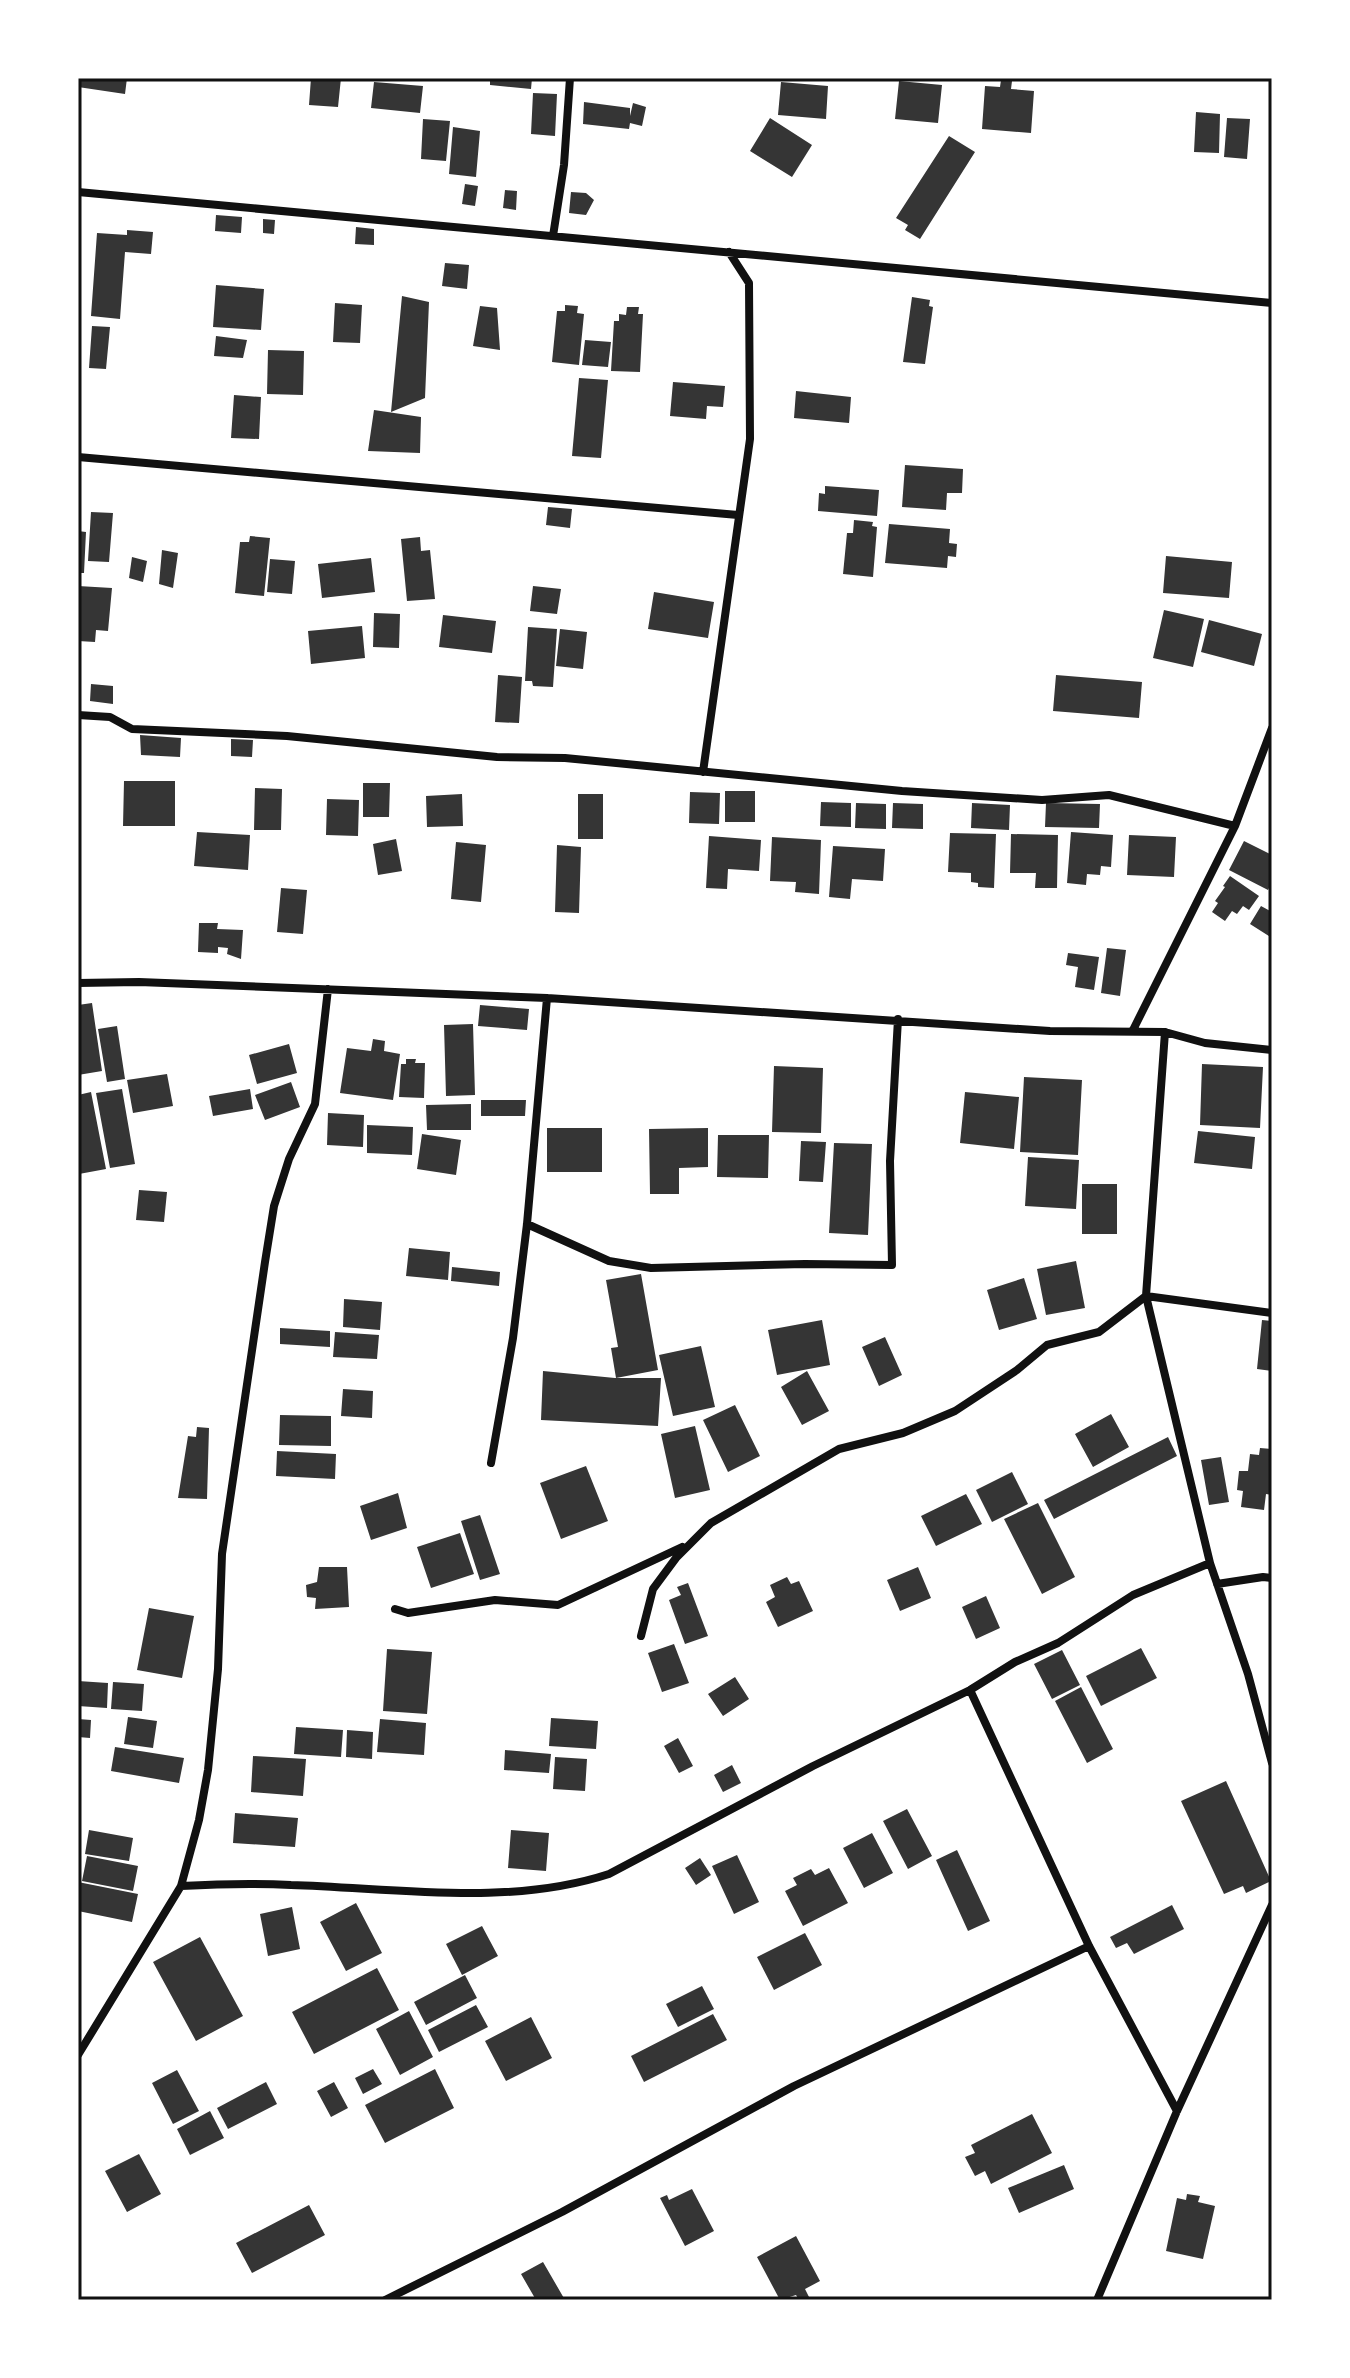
<svg xmlns="http://www.w3.org/2000/svg" width="1350" height="2378" font-family="'Asap Condensed',sans-serif">
  <rect width="100%" height="100%" fill="#fff"/>
  <path fill="#353535" d="M78 78H127L125 94 78 87Z
    M311 78H341L338 107 309 105Z
    M490 78H532L531 89 490 85Z
    M1001 80 1012 81 1011 89 1034 91 1031 133 982 129 985 86 1000 87Z
    M899 81 942 85 938 123 895 119Z
    M374 82 423 86 420 113 371 108Z
    M781 82 828 86 826 119 778 115Z
    M533 93 557 94 555 136 531 134Z
    M584 102 630 108V116L633 103 646 107 642 126 630 123 629 129 583 124Z
    M1196 112 1220 114 1219 153 1194 152Z
    M770 118 812 145 792 177 750 151Z
    M1227 118 1250 119 1247 159 1224 157Z
    M423 119 450 121 446 161 421 159Z
    M453 127 480 131 476 177 449 174Z
    M949 136 975 152 920 239 905 230 908 225 896 218Z
    M465 184 478 186 475 206 462 204Z
    M505 190 517 191 516 210 503 208Z
    M571 192 586 193 594 200 586 215 569 213Z
    M216 215 242 217 241 233 215 231Z
    M263 219 275 220 274 234 263 233Z
    M356 227 374 229V245L355 244Z
    M127 230 153 232 151 254 125 252 120 319 91 316 97 233 127 235Z
    M445 263 469 265 467 289 442 286Z
    M216 285 264 289 261 330 213 327Z
    M402 296 429 302 425 398 391 412Z
    M912 297 930 300 929 306 933 307 925 364 903 362Z
    M335 303 362 305 360 343 333 342Z
    M565 305 578 306 577 313 584 314 579 365 552 362 557 311H565Z
    M480 306 497 308 500 350 473 346Z
    M627 307H639L638 314H643L640 372 611 371 614 321H619V314L626 315Z
    M92 326 110 327 106 369 89 368Z
    M216 336 247 340 243 358 214 356Z
    M585 340 611 342 608 367 582 365Z
    M268 350 304 351 303 395 267 394Z
    M579 378 608 380 601 458 572 456Z
    M673 382 725 386 723 407 707 406 706 419 670 416Z
    M796 391 851 397 849 423 794 418Z
    M234 395 261 397 259 439 231 438Z
    M374 410 421 417 420 453 368 451Z
    M905 465 963 469 962 493H947L946 510 902 507Z
    M825 486 879 490 877 516 818 511 819 493 825 494Z
    M548 507 572 509 570 528 546 525Z
    M91 512 113 513 109 562 88 561Z
    M854 520 873 522 872 526 877 527 873 577 843 574 847 533H853Z
    M889 524 950 529 949 543 957 544 956 557 948 556 947 568 885 563Z
    M78 531 86 532 84 573H78Z
    M250 536 270 538 264 596 235 593 240 542H249Z
    M420 537 421 551 430 550 435 599 407 601 401 539Z
    M162 550 178 553 173 588 159 584Z
    M1166 556 1232 562 1229 598 1163 593Z
    M132 557 147 561 143 582 129 578Z
    M371 558 375 592 322 598 318 564Z
    M270 559 295 561 292 594 267 592Z
    M78 586 112 588 108 631 96 630 95 642 78 641Z
    M533 586 561 589 557 614 530 611Z
    M654 592 714 602 708 638 648 629Z
    M1164 610 1204 619 1193 667 1153 658Z
    M374 613 400 614 399 648 373 647Z
    M443 615 496 621 492 653 439 647Z
    M1209 620 1262 634 1254 666 1201 652Z
    M362 626 365 658 311 664 308 631Z
    M528 627 557 629 553 687 533 686 532 681H525Z
    M560 629 587 632 583 669 556 666Z
    M498 675 522 677 519 723 495 722Z
    M1056 675 1142 682 1139 718 1053 711Z
    M91 684 113 686V704L90 701Z
    M140 735 181 738 180 757 141 755Z
    M231 739 253 740 252 757 231 756Z
    M124 781H175V826H123Z
    M363 783H390L389 817H363Z
    M255 788 282 789 281 830H254Z
    M725 791H755V822H725Z
    M690 792 720 793 719 824 689 823Z
    M462 794 463 826 427 827 426 796Z
    M578 794H603V839H578Z
    M327 799 359 800 358 836 326 835Z
    M821 802 851 803V827L820 826Z
    M856 803 886 804V829L855 828Z
    M893 803 923 804V829L892 828Z
    M972 803 1010 805 1009 830 971 828Z
    M1046 803 1100 804 1099 828 1045 827Z
    M197 832 250 835 248 870 194 866Z
    M1071 832 1113 835 1111 867 1101 866 1100 875 1087 874 1086 885 1067 883Z
    M950 833 996 834 994 888 978 887V883L971 882V873L948 872Z
    M1011 834 1058 835 1057 888H1035L1036 873H1010Z
    M1129 835 1176 837 1174 877 1127 875Z
    M709 836 761 840 759 871 728 869 727 889 706 888Z
    M772 837 821 840 819 894 795 892 796 882 770 881Z
    M396 839 402 871 378 875 373 844Z
    M1244 841 1272 855V882L1268 890 1229 870Z
    M456 842 486 845 481 902 451 899Z
    M557 845 581 847 579 913 555 912Z
    M833 846 885 849 883 881 852 879 850 899 829 897Z
    M1230 876 1259 896 1249 910 1243 906 1237 914 1232 911 1225 921 1212 912 1218 903 1215 901 1225 887 1223 886Z
    M281 888 307 890 303 934 277 932Z
    M1261 906 1272 912V938L1250 924Z
    M199 923H218L217 929 243 930 241 959 227 954 228 948 218 947V953L198 952Z
    M1107 948 1126 950 1120 996 1101 993Z
    M1068 953 1099 957 1094 990 1075 987 1078 967 1066 965Z
    M92 1003 102 1071 78 1075V1005Z
    M480 1005 529 1009 527 1030 478 1026Z
    M473 1024 475 1095 446 1096 444 1025Z
    M117 1026 125 1079 107 1082 98 1029Z
    M373 1039 385 1041 384 1051 400 1054 393 1100 340 1093 347 1048 371 1051Z
    M289 1044 297 1073 257 1084 249 1055Z
    M406 1059H416L415 1063H425L424 1098 399 1097 401 1064H406Z
    M1202 1064 1263 1067 1260 1128 1200 1125Z
    M774 1066 823 1068 821 1133 772 1132Z
    M167 1074 173 1106 133 1113 127 1080Z
    M1024 1077 1082 1080 1078 1155 1020 1152Z
    M291 1082 300 1107 265 1120 255 1095Z
    M122 1089 135 1164 110 1168 96 1093Z
    M250 1089 253 1109 213 1116 209 1096Z
    M91 1092 106 1169 79 1174 78 1095Z
    M965 1092 1019 1097 1014 1149 960 1143Z
    M481 1100H526L525 1116H481Z
    M471 1104V1130H427L426 1105Z
    M328 1113 364 1115 363 1147 327 1145Z
    M367 1125 413 1127 412 1155 367 1153Z
    M547 1128H602V1172H547Z
    M708 1128V1167L679 1168V1194H650L649 1129Z
    M1198 1131 1255 1137 1252 1169 1194 1163Z
    M422 1134 461 1140 456 1175 417 1169Z
    M718 1135H769L768 1178 717 1177Z
    M801 1141 826 1142 823 1182 799 1181Z
    M834 1143 872 1144 868 1235 829 1233Z
    M1028 1157 1079 1160 1076 1209 1025 1206Z
    M1082 1184H1117V1234H1082Z
    M139 1190 167 1192 164 1222 136 1220Z
    M409 1248 450 1252 448 1280 406 1276Z
    M1076 1261 1085 1308 1046 1315 1037 1269Z
    M452 1267 500 1272 499 1286 451 1281Z
    M641 1274 658 1370 616 1378 611 1348 618 1347 606 1280Z
    M1024 1278 1037 1319 999 1330 987 1290Z
    M344 1299 382 1302 380 1330 343 1327Z
    M822 1320 830 1365 777 1375 768 1330Z
    M1262 1320 1272 1321V1371L1257 1369Z
    M280 1328 330 1331V1347L280 1344Z
    M335 1332 379 1335 377 1359 333 1357Z
    M885 1337 902 1375 879 1386 862 1347Z
    M701 1346 715 1407 673 1416 659 1355Z
    M543 1371 615 1378H661L658 1426 541 1420Z
    M807 1371 829 1411 802 1425 781 1387Z
    M343 1389 373 1391 372 1418 341 1416Z
    M735 1405 760 1456 728 1472 703 1420Z
    M1111 1414 1129 1447 1093 1467 1075 1434Z
    M280 1415 331 1416V1446L279 1445Z
    M695 1426 710 1490 675 1498 661 1434Z
    M197 1427 209 1428 207 1499 178 1498 188 1436 196 1437Z
    M1168 1437 1177 1456 1054 1519 1044 1500Z
    M1260 1448 1272 1449V1495L1266 1494 1264 1510 1241 1507 1243 1491 1237 1490 1239 1471H1248L1250 1454 1259 1455Z
    M277 1451 336 1454 335 1479 276 1476Z
    M1221 1457 1229 1502 1209 1505 1201 1460Z
    M586 1466 608 1521 561 1539 540 1483Z
    M1012 1472 1028 1504 992 1522 976 1490Z
    M398 1493 407 1528 371 1540 360 1506Z
    M966 1494 982 1524 936 1546 921 1516Z
    M1038 1503 1075 1577 1042 1594 1004 1519Z
    M480 1515 500 1574 480 1580 461 1521Z
    M460 1533 474 1574 431 1588 417 1547Z
    M319 1567H347L349 1607 315 1609 316 1598 307 1597 306 1585 317 1582Z
    M918 1567 931 1598 900 1611 887 1580Z
    M787 1577 791 1584 799 1581 813 1611 778 1627 766 1602 775 1597 770 1585Z
    M688 1583 708 1636 685 1644 669 1600 681 1595 677 1587Z
    M986 1596 1000 1628 976 1639 962 1607Z
    M149 1608 194 1616 182 1678 137 1670Z
    M674 1644 689 1683 662 1692 648 1653Z
    M1141 1648 1157 1678 1101 1706 1086 1676Z
    M387 1649 432 1652 427 1714 383 1711Z
    M1062 1650 1080 1685 1052 1699 1034 1664Z
    M735 1677 749 1699 723 1716 708 1694Z
    M78 1681 108 1683 107 1708 78 1706Z
    M113 1682 144 1684 142 1711 111 1709Z
    M1081 1687 1113 1749 1087 1763 1055 1701Z
    M128 1717 157 1721 153 1748 124 1744Z
    M551 1718 598 1721 596 1749 549 1746Z
    M78 1719 91 1720 90 1738 78 1737Z
    M380 1719 426 1723 424 1755 377 1752Z
    M296 1727 343 1730 341 1757 294 1754Z
    M347 1730 373 1732 372 1759 346 1757Z
    M678 1738 693 1766 679 1773 664 1746Z
    M115 1747 184 1758 179 1783 111 1771Z
    M505 1750 551 1754 549 1773 504 1770Z
    M253 1756 306 1759 303 1796 251 1792Z
    M555 1757 587 1759 585 1791 553 1789Z
    M732 1765 741 1783 723 1792 714 1775Z
    M1226 1781 1271 1881 1246 1893 1243 1886 1224 1894 1181 1801Z
    M907 1809 932 1856 908 1869 883 1821Z
    M235 1813 298 1818 295 1847 233 1843Z
    M89 1830 133 1838 129 1861 85 1854Z
    M511 1830 549 1833 546 1871 508 1868Z
    M872 1833 893 1873 864 1888 843 1848Z
    M957 1850 990 1921 968 1931 936 1860Z
    M737 1855 759 1902 734 1914 712 1866Z
    M87 1856 138 1866 133 1891 82 1881Z
    M700 1858 711 1875 696 1885 685 1868Z
    M829 1868 848 1903 803 1926 785 1891 797 1885 793 1878 811 1869 815 1875Z
    M78 1882 138 1894 132 1922 78 1911Z
    M356 1903 382 1953 346 1971 320 1922Z
    M1172 1905 1184 1929 1134 1954 1127 1943 1116 1948 1110 1937Z
    M292 1907 300 1949 268 1956 260 1914Z
    M482 1926 498 1956 462 1975 446 1944Z
    M805 1933 822 1965 774 1990 757 1957Z
    M200 1937 243 2016 196 2041 153 1962Z
    M377 1968 399 2010 314 2054 292 2012Z
    M465 1975 477 1998 426 2025 414 2002Z
    M702 1986 714 2009 678 2027 666 2004Z
    M476 2005 488 2027 439 2052 428 2030Z
    M409 2011 433 2057 400 2075 376 2029Z
    M713 2014 727 2040 644 2082 631 2056Z
    M531 2017 552 2058 506 2081 485 2041Z
    M373 2069 382 2084 363 2094 355 2078Z
    M435 2069 454 2108 385 2143 365 2105Z
    M177 2070 199 2111 173 2124 152 2083Z
    M266 2082 277 2104 228 2129 217 2108Z
    M334 2082 348 2108 331 2117 317 2091Z
    M210 2111 224 2138 190 2155 177 2129Z
    M1032 2114 1052 2153 991 2184 985 2171 975 2176 965 2157 975 2153 971 2145Z
    M139 2154 161 2194 127 2212 105 2171Z
    M1064 2165 1074 2189 1019 2213 1008 2188Z
    M692 2189 714 2231 685 2246 660 2198 667 2195 669 2200Z
    M1187 2194 1200 2196 1198 2202 1215 2206 1203 2259 1166 2251 1177 2198 1186 2200Z
    M309 2205 325 2235 252 2273 236 2243Z
    M796 2236 820 2281 805 2289 809 2297 804 2300H799L796 2295 780 2300 757 2257Z
    M543 2262 565 2300H536L521 2274Z"/>
  <g fill="none" stroke-linecap="round" stroke-linejoin="round">
    <path stroke="#111" stroke-width="8" d="M78 192 1272 303
      M553 236 564 165 570 78
      M78 457 738 515
      M78 715 110 717 132 729 287 736 497 757 565 758 902 791 1042 800 1109 795 1235 826
      M703 772 750 439 749 283 729 252
      M78 983 139 982 547 998 1050 1031 1165 1032 1205 1043 1272 1050
      M1133 1030 1235 826 1272 728
      M527 1224 609 1261 651 1268 805 1264 892 1265 890 1161 898 1019
      M491 1463 513 1338 527 1224 547 998
      M1210 1563 1248 1674 1272 1763
      M1217 1584 1263 1577 1272 1578
      M395 1609 408 1613 495 1600 558 1605 682 1547
      M641 1636 653 1589 676 1558 711 1523 839 1449 903 1433 955 1411 1017 1370 1047 1345 1099 1332 1146 1296 1272 1313
      M970 1690 1089 1946 1177 2111
      M181 1886C218 1884 254 1883 291 1885 395 1888 508 1907 609 1874L813 1766 970 1690 1015 1662 1058 1643 1133 1595 1210 1563 1146 1296 1165 1032
      M78 2055 181 1886 199 1820 208 1770 218 1669 222 1554 265 1262 274 1206 289 1159 315 1104 328 989
      M385 2300 562 2212 794 2086 1089 1946
      M1097 2300 1177 2111 1272 1905"/>
  </g>
  <rect width="1350" height="2378" fill="none" stroke="#ffffff" stroke-width="160"/>
  <rect x="80" y="80" width="1190" height="2218" fill="none" stroke="#111" stroke-width="3"/>
</svg>
